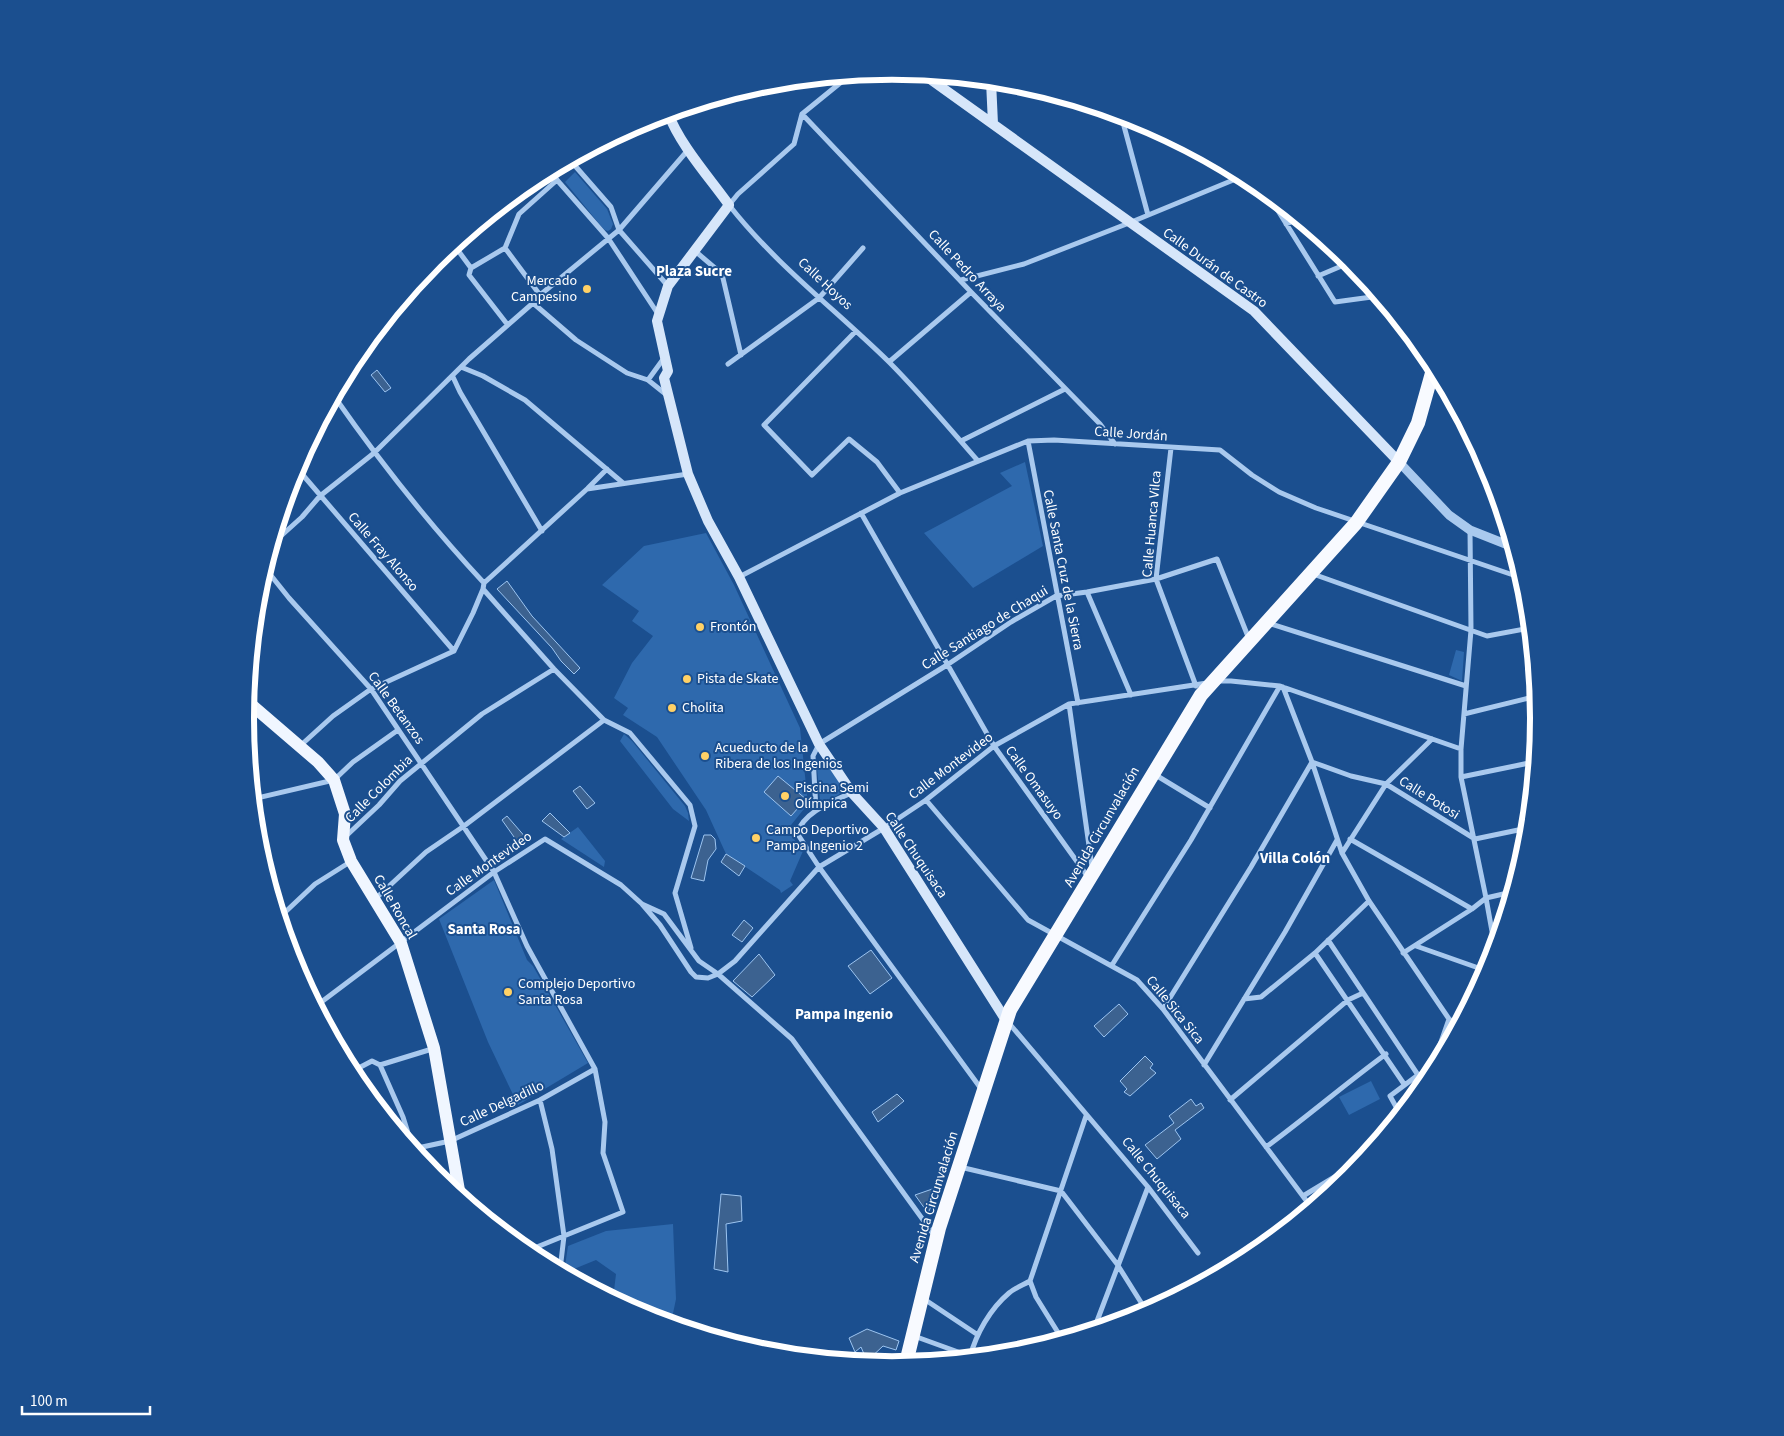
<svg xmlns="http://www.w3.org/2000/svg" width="1784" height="1436" font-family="'Source Sans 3',sans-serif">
  <rect width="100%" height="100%" fill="#1b4f8f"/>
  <path fill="#2e69ad" d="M575 172 607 209 613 224 611 229 608 231 605 230 601 226 565 182Z
    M1025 462 1043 546 973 588 924 533 1012 486 1000 473Z
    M706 533 734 585 800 728 808 804 787 830 803 851 790 881 793 885 781 893 780 890 726 854 706 810 657 737 623 715 628 708 614 698 632 663 653 636 632 621 639 611 602 585 644 546Z
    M1456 650 1464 652 1462 681 1449 675Z
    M624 734 632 741 685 806 688 813 689 821 673 809 620 741Z
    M819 763H825L842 785 843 791 838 795 824 802 820 800 817 768Z
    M578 827 605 861 604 867 561 839Z
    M494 880 527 960 533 966 588 1063 518 1105 488 1042 439 919Z
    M1371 1081 1380 1099 1349 1115 1339 1097Z
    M673 1224 676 1299 671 1323 644 1315 613 1299 616 1274 596 1260 564 1273 568 1246 606 1231Z"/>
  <path fill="#3c6290" stroke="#9cc4f0" d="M377 370 391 388 385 392 371 375Z
    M507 581 532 616 580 668 574 674 561 661 552 648 497 589Z
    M778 776 806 799 791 816 764 792Z
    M580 786 595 803 587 809 573 791Z
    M550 813 570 833 564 837 542 821Z
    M507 816 527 839 519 844 502 820Z
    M704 835H711L715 839 716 849 708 860 704 881 691 878Z
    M726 854 745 866 739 876 721 862Z
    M744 920 753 928 742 942 732 935Z
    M871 950 892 978 870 994 848 966Z
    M759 954 775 975 752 997 733 981Z
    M1119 1004 1128 1014 1104 1037 1094 1026Z
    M1145 1056 1153 1064 1150 1068 1156 1073 1130 1096 1124 1092 1127 1089 1120 1081Z
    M897 1094 904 1101 878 1122 872 1112Z
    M1191 1099 1196 1106 1201 1103 1204 1108 1175 1130 1181 1139 1157 1159 1145 1145 1174 1123 1169 1116Z
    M941 1186 928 1213 915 1195Z
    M721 1194 741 1196 742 1221 726 1224 728 1272 714 1269Z
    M867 1329 899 1341 896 1350 883 1346 867 1361 861 1347 855 1352 849 1338Z"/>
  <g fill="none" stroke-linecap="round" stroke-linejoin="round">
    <path stroke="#a9c9ee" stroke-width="5" d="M850 75 802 114 794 144 738 194 729 205C775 264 836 310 889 362 920 393 949 428 978 461
      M802 114 971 292 1100 424 1115 444
      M1121 115 1148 215
      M570 160 611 207 619 230 668 286
      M551 170 557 180 608 238 658 314
      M1267 193 1335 302 1379 296
      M1286 224 1299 219
      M454 245 471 268 469 275 507 324
      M695 251 722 274 741 355
      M471 268 505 248
      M1318 276 1351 262
      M961 280 1024 264 1129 223 1243 176
      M540 295 505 248 519 214 557 180
      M533 303 576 340 627 373 648 380 668 396
      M856 331 764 425 812 475 849 439 877 462 900 493
      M1419 346 1428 372
      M889 362 971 292
      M728 364 819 298 863 248
      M461 367 483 376 525 400 623 483
      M453 377 460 392 542 531
      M1431 379 1446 389
      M648 380 664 358
      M334 396C380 462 429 524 484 583
      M961 441 1065 389
      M1028 441 1078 703
      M1171 448 1156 579 1196 686
      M296 467 454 651
      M588 488 607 469
      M861 513 994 746 1088 877
      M1470 530 1471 630 1461 749V777L1486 898 1512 892
      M272 544 302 517 320 496 374 453 469 359 533 303 540 295 619 230 688 150
      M265 568 289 598 371 689 494 872 527 946 595 1069 605 1122 603 1153 623 1212 527 1251
      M1313 574 1487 636 1530 628
      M739 577 900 493 1028 441 1054 440 1220 450 1252 475 1279 492 1316 508 1522 578
      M483 589 554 669 604 720 630 733 690 805 695 826 675 893 691 948
      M1087 592 1131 695
      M1268 623 1466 686
      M1218 681H1231L1280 686 1461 749
      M1283 687 1312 762 1342 853 1369 901 1449 1019 1457 1026
      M1069 704 1092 867
      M1464 714 1537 696
      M300 746 333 716 371 689 454 651 473 613 483 589 484 583 587 489 688 474
      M1154 774 1210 808
      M1461 777 1534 762
      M851 793C832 802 805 811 797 833L819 867 982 1090
      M253 799 334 780 353 762 398 730
      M926 800 1028 920 1137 980 1163 1009 1311 1207
      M816 810 813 756 819 744 947 665 1011 622 1056 596 1087 592 1156 579 1217 559 1249 639
      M345 837 379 805 400 781 482 714 554 669
      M1350 839 1472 909
      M1342 853 1386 784 1432 739
      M374 900 426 852 464 826 604 720
      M642 904 660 925 691 972 696 977 708 978 718 974 735 961 819 867 884 828 926 800 994 746 1069 704 1207 683
      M280 917 315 884 350 862
      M1328 940 1418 1075
      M1416 946 1487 971
      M1315 953 1404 1084
      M1403 953 1472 909 1486 898 1495 948
      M1112 965 1191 840 1280 686
      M1244 999 1261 997 1315 953 1369 901
      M316 1006 494 872 545 839 621 885 642 904 664 914 699 961 718 974 792 1039 934 1235
      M1163 1009 1251 867 1312 762 1351 776 1386 784 1475 839 1528 828
      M1008 1022 1148 1187 1198 1253
      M380 1065 403 1117 413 1149 450 1141 540 1100 595 1069
      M1204 1065 1285 932 1337 840
      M351 1072 372 1061 380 1065 432 1049
      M540 1100 552 1149 564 1236 560 1270
      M1230 1100 1348 1000 1363 993
      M1400 1114 1390 1096 1418 1075 1428 1071 1434 1062 1449 1019
      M1266 1147C1307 1117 1345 1084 1386 1054
      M960 1167 1061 1191 1117 1264 1147 1312
      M1303 1196 1361 1161
      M924 1299 978 1335
      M1094 1329 1148 1187
      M914 1336 972 1357
      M1062 1339 1036 1297 1030 1281 1086 1116
      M970 1357C976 1334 990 1309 1009 1293 1015 1288 1023 1285 1030 1281"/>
    <path stroke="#a9c9ee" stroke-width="9" d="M1399 462 1449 515 1470 530 1513 547"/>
    <path stroke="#d6e6fa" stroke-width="10" d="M923 74 1254 311 1399 462
      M991 81 993 124
      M668 113C680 145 709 177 729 205L668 286 657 321 668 371 664 378 688 474 708 521 739 577 819 744 852 793 884 828 1007 1022"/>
    <path stroke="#f0f6ff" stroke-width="12" d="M247 701 318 762 334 780 345 814 343 840 351 861 401 943 434 1048 460 1196"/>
    <path stroke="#f8faff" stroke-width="14" d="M906 1363 939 1228 1010 1010 1201 695 1356 523 1399 462 1418 423 1434 366"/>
  </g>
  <g fill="#ffd166" stroke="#1b4f8f" stroke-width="2">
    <circle cx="587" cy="289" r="5"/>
    <circle cx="700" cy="627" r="5"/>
    <circle cx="687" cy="679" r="5"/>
    <circle cx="672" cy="708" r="5"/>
    <circle cx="705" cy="756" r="5"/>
    <circle cx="785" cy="796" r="5"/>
    <circle cx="756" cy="838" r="5"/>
    <circle cx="508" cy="992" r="5"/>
  </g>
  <g text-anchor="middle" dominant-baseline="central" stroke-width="4" stroke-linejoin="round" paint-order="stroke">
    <g font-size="14" fill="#fff" stroke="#1b4f8f">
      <text transform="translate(1215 268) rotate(36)">Calle Durán de Castro</text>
      <text transform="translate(967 271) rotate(47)">Calle Pedro Arraya</text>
      <text transform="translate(825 284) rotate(43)">Calle Hoyos</text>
      <text transform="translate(1131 434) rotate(4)">Calle Jordán</text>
      <text transform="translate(1152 524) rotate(-85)">Calle Huanca Vilca</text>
      <text transform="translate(383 552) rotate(49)">Calle Fray Alonso</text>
      <text transform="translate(1063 570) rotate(79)">Calle Santa Cruz de la Sierra</text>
      <text transform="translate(985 628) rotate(-32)">Calle Santiago de Chaqui</text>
      <text transform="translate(396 708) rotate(54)">Calle Betanzos</text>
      <text transform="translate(951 766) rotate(-37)">Calle Montevideo</text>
      <text transform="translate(1034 783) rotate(54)">Calle Omasuyo</text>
      <text transform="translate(379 789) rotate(-45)">Calle Colombia</text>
      <text transform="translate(1429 798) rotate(32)">Calle Potosi</text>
      <text transform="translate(1102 827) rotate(-60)">Avenida Circunvalación</text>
      <text transform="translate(916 855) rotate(56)">Calle Chuquisaca</text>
      <text transform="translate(489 864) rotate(-35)">Calle Montevideo</text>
      <text transform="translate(395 907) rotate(60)">Calle Roncal</text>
      <text transform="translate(1175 1010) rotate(51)">Calle Sica Sica</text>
      <text transform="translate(502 1104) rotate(-25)">Calle Delgadillo</text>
      <text transform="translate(1156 1178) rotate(51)">Calle Chuquisaca</text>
      <text transform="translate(934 1197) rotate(-73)">Avenida Circunvalación</text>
    </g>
    <g font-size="14" fill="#fff" stroke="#1b4f8f" text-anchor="start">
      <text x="577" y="281" text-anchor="end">Mercado<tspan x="577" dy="16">Campesino</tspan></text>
      <text x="710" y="627">Frontón</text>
      <text x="697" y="679">Pista de Skate</text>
      <text x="682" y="708">Cholita</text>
      <text x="715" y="748">Acueducto de la<tspan x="715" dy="16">Ribera de los Ingenios</tspan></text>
      <text x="795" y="788">Piscina Semi<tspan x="795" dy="16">Olímpica</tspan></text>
      <text x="766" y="830">Campo Deportivo<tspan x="766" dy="16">Pampa Ingenio 2</tspan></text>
      <text x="518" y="984">Complejo Deportivo<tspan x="518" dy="16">Santa Rosa</tspan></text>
    </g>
    <g font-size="15" font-weight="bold" fill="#fff" stroke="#1b4f8f">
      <text x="694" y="271">Plaza Sucre</text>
      <text x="1295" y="858">Villa Colón</text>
      <text x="484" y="929">Santa Rosa</text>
      <text x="844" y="1014">Pampa Ingenio</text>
    </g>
  </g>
  <path d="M0 0H1784V1436H0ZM254 718a638 638 0 1 1 1276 0a638 638 0 1 1-1276 0Z" fill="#1b4f8f" fill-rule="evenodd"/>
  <path fill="none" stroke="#fff" stroke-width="6" d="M254 718a638 638 0 1 1 1276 0a638 638 0 1 1-1276 0Z"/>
  <path d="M22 1406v8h128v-8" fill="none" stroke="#ffffff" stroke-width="2.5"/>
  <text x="30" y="1406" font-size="15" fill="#ffffff" stroke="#1b4f8f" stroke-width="4" paint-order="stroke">100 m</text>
</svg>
